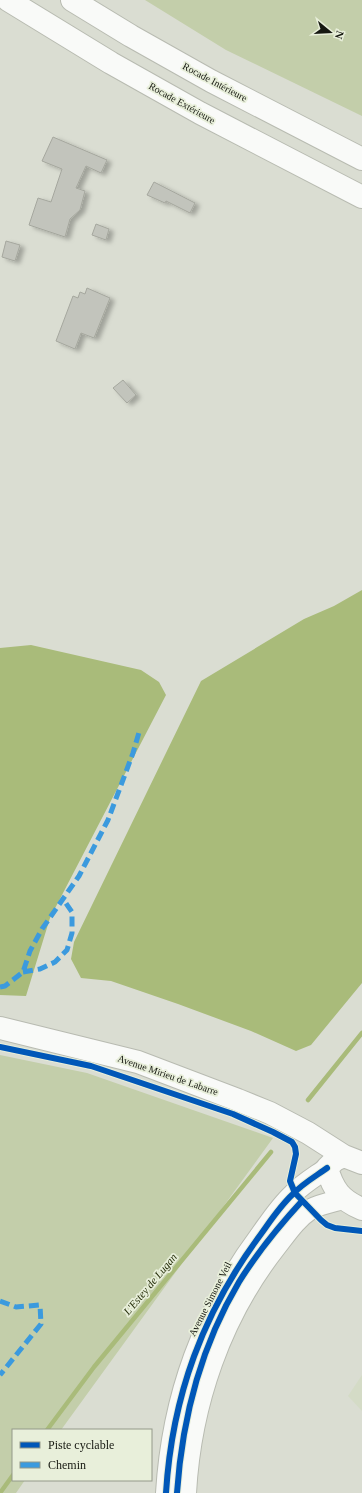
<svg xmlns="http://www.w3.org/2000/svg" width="362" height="1493" font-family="'Times New Roman',serif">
  <defs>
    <filter id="shadow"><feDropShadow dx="4.5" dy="2.5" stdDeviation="2" flood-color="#0004"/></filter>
  </defs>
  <rect width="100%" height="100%" fill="#daddd2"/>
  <path fill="#d4dbc6" d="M362 1375V1411L348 1396Z"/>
  <path fill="#c3ceaa" d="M145 0H362V116L226 50Z
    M0 1055 87 1073 273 1138 61 1430H13V1480H25L16 1493H0Z"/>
  <path fill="#a9bb7a" d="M362 590V983L311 1045 296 1051 251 1031 178 1004 111 981 81 978 71 959 74 942 201 681 304 619 334 606Z
    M31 645 141 670 159 682 166 695 50 918 26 996 0 995V648Z"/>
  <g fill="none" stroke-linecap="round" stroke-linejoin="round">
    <path stroke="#a9bb7a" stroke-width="4.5" d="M308 1100 362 1033
      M47 1430 94 1367 271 1152
      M0 1493 13 1475"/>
  </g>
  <path fill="#c2c4bc" stroke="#a5a79e" filter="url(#shadow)" d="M53 137 107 160 101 173 86 166 76 188 85 191 80 210 70 219 65 237 29 225 38 198 51 202 62 169 42 161Z
    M154 182 195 203 190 213 166 201 165 203 147 195Z
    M96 224 109 229 106 240 92 235Z
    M6 241 20 245 15 261 2 257Z
    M87 288 110 298 94 338 81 333 75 349 56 341 73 296 78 298 80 292 85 294Z
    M123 380 136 395 127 403 113 388Z"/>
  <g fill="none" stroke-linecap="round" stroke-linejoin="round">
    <g stroke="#b8bbb1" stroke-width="22">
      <path id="minor" d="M166 1493C172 1396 203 1312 261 1234 271 1220 280 1206 293 1194 302 1184 316 1176 327 1168
        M186 1493C191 1404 221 1317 276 1247 287 1233 296 1219 311 1209 321 1204 332 1202 343 1199"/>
    </g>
    <g stroke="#b8bbb1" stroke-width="24">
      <path id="major" d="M0 1028 138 1062 238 1100 270 1113 308 1133 344 1156 362 1163
        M344 1156 335 1160 327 1168C333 1190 341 1200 362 1209"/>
    </g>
    <g stroke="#b8bbb1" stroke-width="24">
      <path id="highway" d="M8 0 111 63 200 113 362 197
        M72 0 131 36 211 81 362 159"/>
    </g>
    <use href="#minor" stroke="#f9faf8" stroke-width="20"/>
    <use href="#major" stroke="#f9faf8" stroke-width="22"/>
    <use href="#highway" stroke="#f9faf8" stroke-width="22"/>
    <path stroke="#3b9ade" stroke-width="5" stroke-dasharray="10 5" stroke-linecap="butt" d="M23 972 40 969 55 962 67 950 72 933V912L63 899
      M0 987 5 986 23 972 30 951 42 929 79 876 108 820 133 753 140 729
      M0 1301 16 1307 40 1305 41 1324 0 1375"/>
    <g stroke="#e8efda" stroke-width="8">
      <path id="cycleway" d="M0 1047 91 1066 233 1114 273 1132 292 1142 295 1147 296 1154 290 1181 295 1193 321 1220 327 1225 335 1228 362 1231
        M166 1493C172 1396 203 1312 261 1234 271 1220 280 1206 293 1194 302 1184 316 1176 327 1168
        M177 1493C182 1420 201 1346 239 1282 257 1253 279 1226 302 1201"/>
    </g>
    <use href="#cycleway" stroke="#0057b8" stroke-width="6"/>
  </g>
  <g text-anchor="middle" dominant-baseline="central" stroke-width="3.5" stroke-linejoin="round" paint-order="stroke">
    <g font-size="10" fill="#161811" stroke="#e8efda">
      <text transform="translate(215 82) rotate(28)">Rocade Intérieure</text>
      <text transform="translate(182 103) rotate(29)">Rocade Extérieure</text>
      <text transform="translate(168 1075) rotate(19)">Avenue Mirieu de Labarre</text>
      <text transform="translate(210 1299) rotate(-63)">Avenue Simone Veil</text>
    </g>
    <g font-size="11" font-style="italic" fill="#28310c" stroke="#e8efda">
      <text transform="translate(150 1284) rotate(-50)">L'Estey de Lugan</text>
    </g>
  </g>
  <rect x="12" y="1429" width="140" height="52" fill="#e8efda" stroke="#94998a"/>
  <rect x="20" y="1442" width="20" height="6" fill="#0057b8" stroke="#94998a"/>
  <text x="48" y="1449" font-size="12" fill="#161811">Piste cyclable</text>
  <rect x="20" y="1462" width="20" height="6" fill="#3b9ade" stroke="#94998a"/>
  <text x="48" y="1469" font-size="12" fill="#161811">Chemin</text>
  <g transform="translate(330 32) rotate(108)" stroke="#e8efda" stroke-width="3" paint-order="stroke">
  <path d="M0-3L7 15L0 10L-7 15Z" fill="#161811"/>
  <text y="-6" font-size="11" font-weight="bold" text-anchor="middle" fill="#161811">N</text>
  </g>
</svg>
